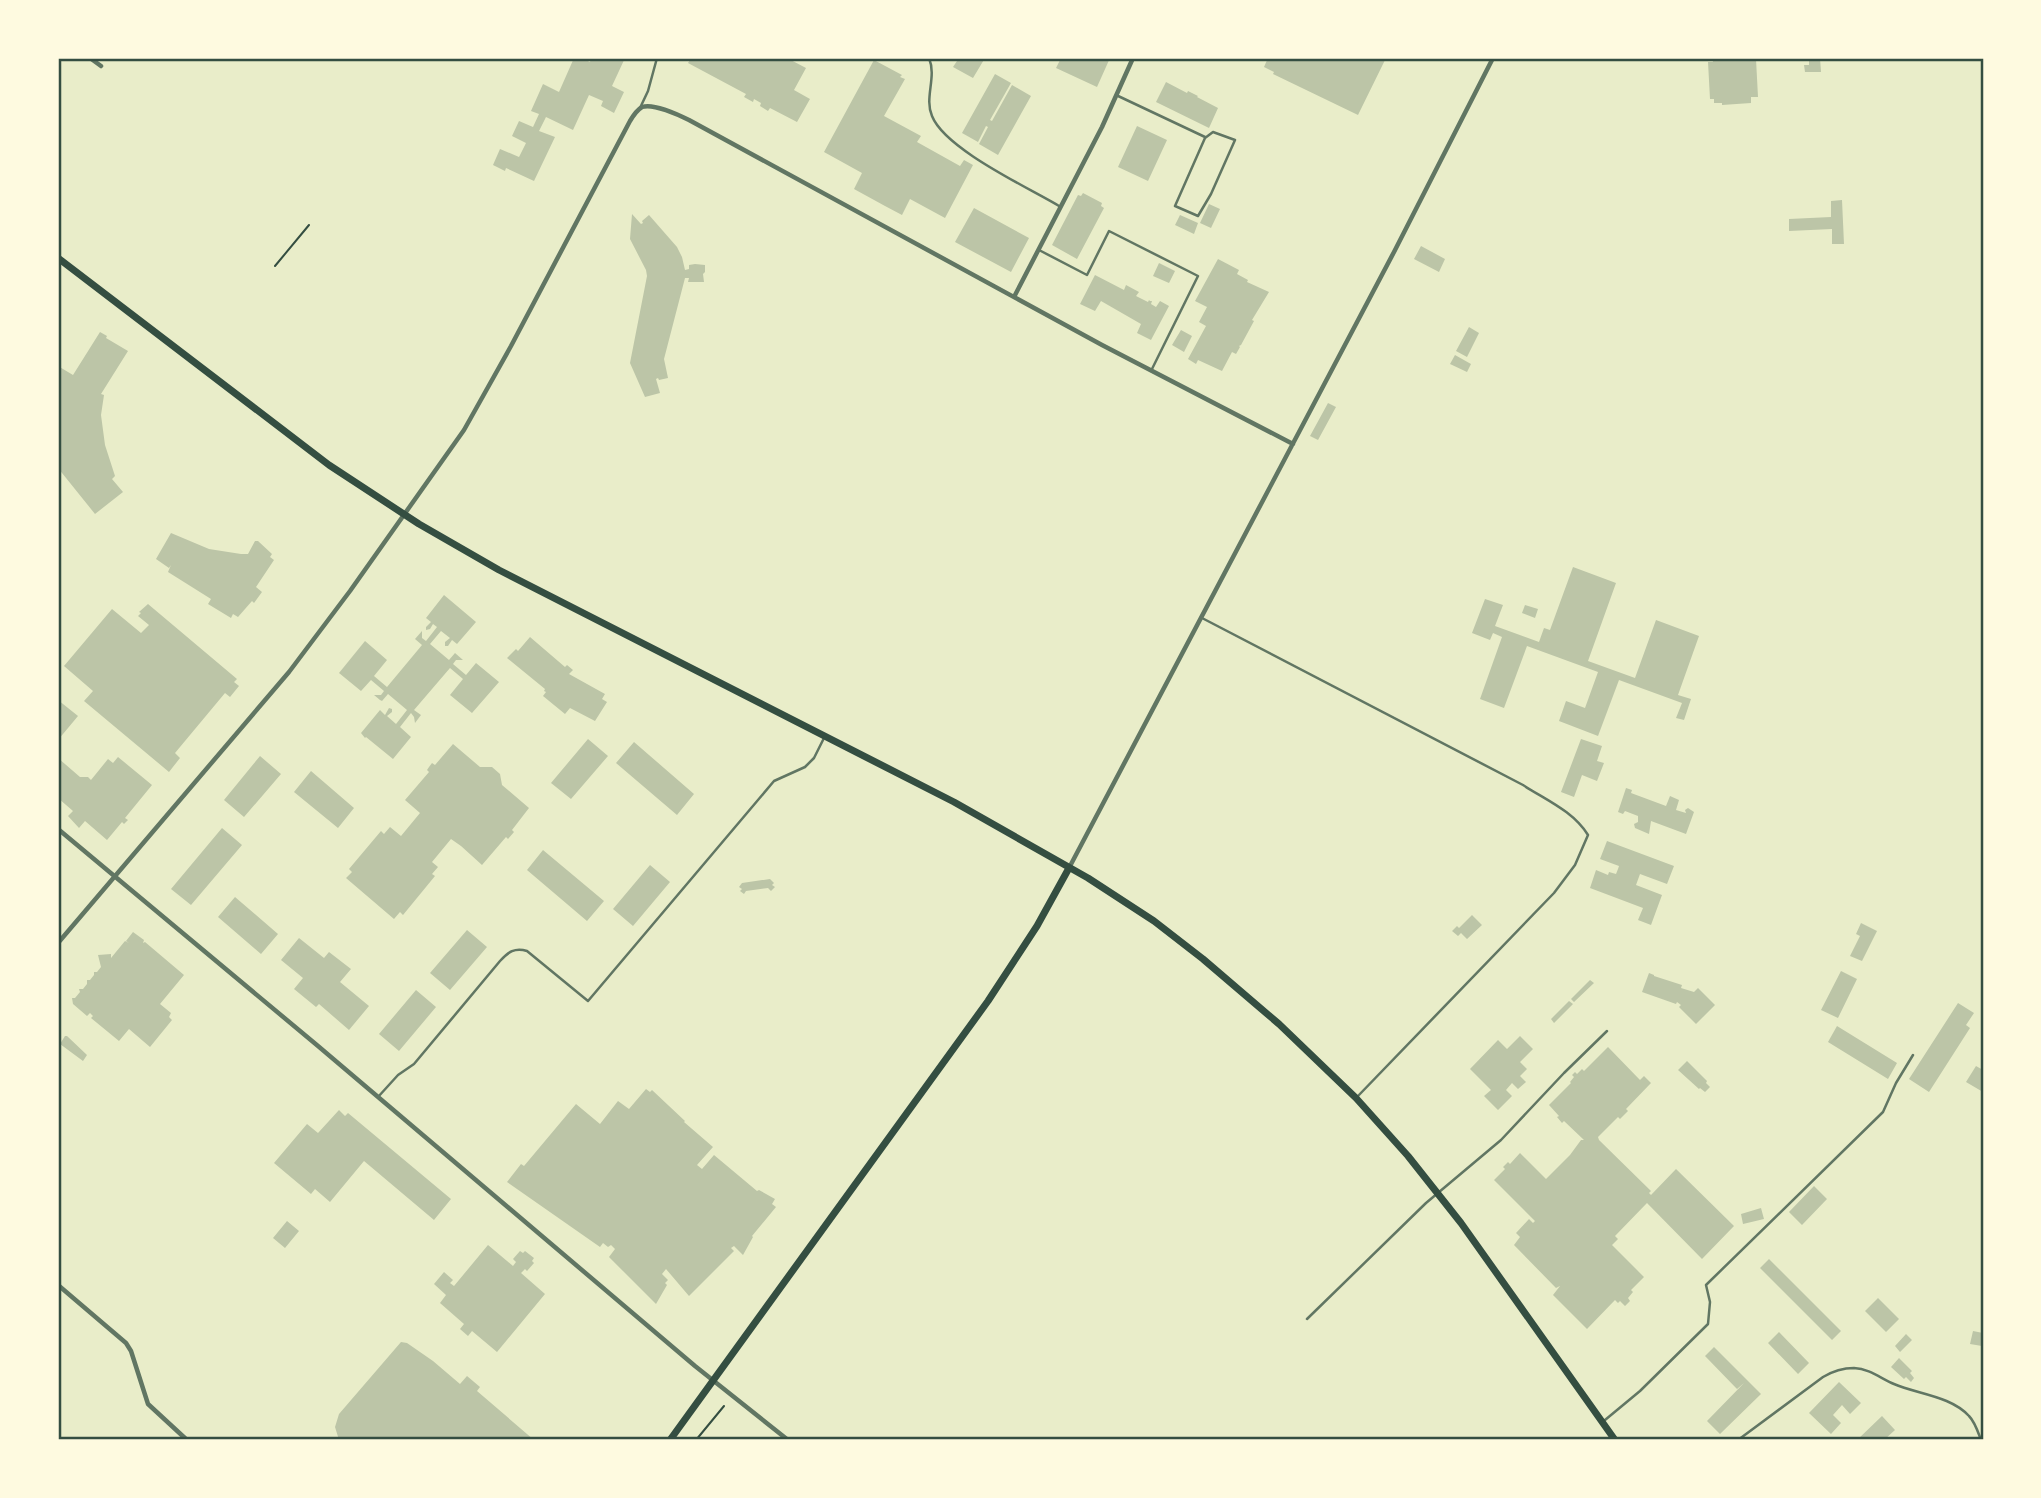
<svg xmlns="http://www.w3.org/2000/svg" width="2041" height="1498" font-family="Rubik,sans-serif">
  <rect width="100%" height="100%" fill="#e9edc9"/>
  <path fill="#bcc5a7" d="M574 58H581L590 62 591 58H625L612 86 624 92 614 113 601 106 603 101 589 95 573 130 546 117 539 131 555 137 534 181 506 168 505 171 493 165 500 149 519 157 526 143 512 136 519 121 533 127 539 114 531 111 543 84 559 92Z
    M691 58H787L806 68 794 90 810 99 797 122 770 108 768 111 760 106 761 103 754 99 753 102 744 97 746 94 688 63Z
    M959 58H985L973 78 953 67Z
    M1061 58H1110L1097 87 1056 68Z
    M1268 58H1386L1358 115 1273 74 1274 72 1264 67Z
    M1712 58 1756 59 1758 97H1751V103L1722 105V103H1714V99H1710L1708 62H1713Z
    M1809 58H1820L1821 72H1805L1804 65H1809Z
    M874 60 902 75 900 77 905 79 884 116 921 136 917 142 960 166 964 160 973 165 945 218 910 199 902 215 885 206 854 189 862 173 824 152Z
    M995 74 1011 83 990 120 992 121 1012 85 1031 96 998 155 979 144 988 127 986 126 978 142 962 133Z
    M1166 82 1187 93 1188 91 1198 96 1197 97 1218 108 1209 128 1156 102Z
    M1137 126 1167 140 1148 181 1118 167Z
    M1083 193 1102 203 1101 206 1104 208 1077 259 1052 245 1078 195 1081 196Z
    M1842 200 1844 244H1832V229L1789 231V219L1831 217V201Z
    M1209 204 1220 209 1211 228 1200 223Z
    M974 208 1029 238 1011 272 955 242Z
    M632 214 641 224 643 223 642 221 649 215 677 247 682 257 685 270 689 269V265L695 264 705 265V272L703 274 704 282H688L689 278H685L664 359 668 378 659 380 658 378 656 379 660 393 645 397 630 363 647 276 646 270 630 239Z
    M1180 215 1198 223 1194 234 1175 225Z
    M1421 246 1445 259 1439 272 1414 259Z
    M1218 259 1239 270 1237 274 1248 280 1247 282 1269 292 1252 320 1254 321 1241 345 1239 346 1240 347 1236 354 1232 352 1222 371 1198 360 1196 364 1188 359 1206 326 1199 322 1207 307 1195 301Z
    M1159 263 1175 271 1169 283 1153 276Z
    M1095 275 1124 290 1126 285 1139 292 1136 296 1148 302 1149 300 1150 301H1152L1151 304 1156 307 1160 301 1169 306 1151 340 1137 333 1141 324 1101 301 1095 311 1080 304Z
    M1469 327 1479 333 1467 357 1456 351Z
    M1181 330 1192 336 1184 352 1172 345Z
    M100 332 107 336 106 338 128 351 101 394 104 395 101 415 105 445 115 476 112 479 123 492 95 514 58 468V366L73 375Z
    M1455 355 1471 364 1467 372 1450 364Z
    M1328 403 1336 407 1318 440 1310 436Z
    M171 533 209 549 241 554H248L255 541H258L272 554 270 557 274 560 256 587 262 592 254 603 252 601 238 617 233 614 231 618 208 604 211 599 168 572 171 565 169 568 156 559Z
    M1573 567 1616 583 1588 661 1635 678 1656 620 1699 636 1678 695 1691 699 1684 720 1676 718 1682 703 1619 680 1598 736 1559 721 1566 701 1585 708 1598 672 1527 646 1504 708 1480 699 1502 637 1493 633 1490 640 1472 633 1485 599 1503 605 1495 626 1539 642 1544 628 1550 630Z
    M444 595 476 622 457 644 452 640 448 646H445V642L450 638 441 631 430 644 449 660 455 653 463 660H456L453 664 466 675 476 663 499 682 472 713 450 695 463 679 450 668 414 710 421 715 415 723 414 717 411 713 400 727 411 737 393 759 366 737 365 738 361 733 380 710 385 715 389 708 392 709V712L387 716 396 724 407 710 388 694 382 701 380 700 374 695H381L384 691 371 680 361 691 339 673 365 641 387 660 374 676 387 687 422 645 415 639 422 631V638L426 641 437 627 433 624 430 629 426 630V627L431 622 426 618Z
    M148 604 237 679 234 682 239 686 230 697 225 693 175 753 180 758 169 772 84 701 93 691 64 666 112 609 141 633 149 625 138 616 141 613 139 612Z
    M1525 605 1538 609 1535 618 1522 613Z
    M530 637 565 667 567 665 573 670 569 674 605 694 602 699 607 702 595 721 570 708 565 714 543 696 546 692 544 691 545 689 507 658 516 649 518 651Z
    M58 700 78 716 58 740Z
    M588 739 608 756 571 799 551 783Z
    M1581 739 1602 746 1597 761 1604 763 1597 781 1582 775 1574 797 1561 792Z
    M634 742 694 794 677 815 616 763Z
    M453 744 480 767H492L500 774 502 785 529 808 512 830 514 832 508 839 506 837 482 865 461 846 451 839 432 862 438 867 432 874 435 876 403 915 400 912 394 919 346 878 352 872 349 869 381 831 384 834 390 827 401 836 420 813 405 800 429 772 427 770 429 767 432 763 435 765Z
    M260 756 281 774 244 817 224 800Z
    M118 757 152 785 125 818 128 820 124 824 122 822 107 840 85 821 79 828 68 816 73 811 58 798V758L80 777H88L91 780 108 759 113 763Z
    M311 771 354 808 338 828 294 792Z
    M1626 788 1632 790 1631 793 1666 806 1670 796 1679 800 1676 810 1686 813 1685 810 1688 808 1694 812 1686 834 1651 821 1649 834 1635 828 1634 824 1638 822V816L1625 811 1623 814 1618 812Z
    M222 828 242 845 191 905 171 889Z
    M1607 841 1674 866 1667 884 1640 874 1636 885 1662 895 1651 925 1638 920 1643 908 1590 888 1596 870 1608 875 1609 872 1616 874 1618 869 1619 866 1600 859Z
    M543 850 604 901 587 921 527 870Z
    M650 865 670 882 633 926 613 909Z
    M770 879 774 883 772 885 775 887 771 891 768 888 746 891 744 894 740 891 742 889 739 887 742 883Z
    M235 897 278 934 261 954 218 917Z
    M1472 915 1482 925 1467 939 1461 933 1458 936 1452 931 1457 926 1459 928Z
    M1861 923 1877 931 1862 961 1850 956 1860 936 1856 934Z
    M467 930 487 947 450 990 430 973Z
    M133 932 144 940 143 943 145 942 184 975 160 1004 171 1013 169 1017 172 1020 150 1047 129 1029 119 1041 91 1018 93 1016 90 1013 87 1016 73 1004 72 998H75L80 992 79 989H83L87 984V980H90L94 975V972H97L101 967 98 955 111 954V958L125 941 129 943 126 941Z
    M299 938 324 958 329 952 351 969 340 982 369 1006 349 1030 319 1004 316 1007 294 989 303 978 281 960Z
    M1841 971 1857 979 1838 1018 1821 1010Z
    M1649 973 1654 975V976L1682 985 1681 988 1694 992 1698 988 1715 1005 1696 1024 1679 1007 1681 1005 1677 1002 1676 1004 1642 992Z
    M1590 980 1594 983 1574 1002 1571 999Z
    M416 990 436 1007 399 1051 379 1034Z
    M1569 1001 1573 1004 1554 1023 1551 1019Z
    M1958 1003 1974 1013 1966 1025 1970 1028 1929 1092 1909 1079Z
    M1837 1026 1897 1063 1888 1079 1828 1042Z
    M65 1036H67L87 1055 83 1061 60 1044Z
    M1520 1036 1533 1049 1520 1062 1527 1069 1520 1076 1526 1082 1518 1089 1512 1083 1506 1090 1512 1096 1498 1110 1484 1096 1491 1090 1470 1069 1498 1040 1507 1049Z
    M1608 1047 1640 1080 1644 1076 1651 1083 1626 1109 1628 1111 1620 1119 1618 1117 1598 1137 1599 1140 1651 1191 1649 1193 1651 1195 1676 1169 1734 1226 1702 1259 1647 1203 1615 1236 1618 1239 1612 1245 1644 1277 1631 1290 1633 1292 1628 1298 1630 1301 1625 1306 1620 1301 1618 1303 1615 1300 1587 1329 1553 1295 1560 1286 1556 1288 1514 1245 1520 1237 1516 1233 1529 1219 1533 1223 1535 1221 1494 1180 1505 1169 1503 1167 1508 1162 1510 1164 1520 1153 1546 1179 1570 1155 1581 1140H1584L1564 1121 1562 1123 1557 1117 1559 1116 1549 1105 1571 1083 1570 1082 1574 1077 1572 1075 1575 1072 1577 1074 1582 1069 1584 1071Z
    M1687 1061 1707 1081 1706 1083 1710 1087 1705 1092 1700 1088 1699 1089 1678 1070Z
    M1976 1066 1983 1070V1092L1966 1082Z
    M646 1089 650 1092 652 1090 685 1121 684 1122 713 1147 697 1165 702 1169 714 1155 757 1191 759 1190 775 1199 772 1204 776 1207 752 1236 753 1237 743 1255 734 1246 731 1248 734 1251 689 1296 666 1269 662 1274 668 1280 665 1283 667 1285 656 1304 609 1257 615 1249 611 1245 608 1247 603 1243 600 1247 507 1182 521 1164 524 1166 576 1104 600 1124 618 1101 629 1109Z
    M339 1110 345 1116 348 1113 451 1199 434 1220 364 1161 330 1202 315 1189 311 1194 274 1163 307 1124 318 1133Z
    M1814 1186 1827 1199 1802 1225 1789 1212Z
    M1761 1208 1764 1219 1743 1224 1741 1214Z
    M287 1221 299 1231 285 1248 273 1238Z
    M488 1245 513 1266 516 1262 513 1259 520 1251 523 1253 525 1251 534 1258 532 1261 534 1263 527 1271 525 1269 521 1273 545 1294 497 1352 472 1331 468 1336 460 1329 464 1324 440 1303 446 1295 434 1284 444 1272 453 1280 450 1283 454 1286Z
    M1769 1259 1841 1331 1832 1340 1760 1268Z
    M1878 1298 1899 1319 1886 1332 1865 1311Z
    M1973 1331 1983 1333 1982 1346 1970 1344Z
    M1779 1332 1809 1363 1798 1374 1768 1343Z
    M1906 1334 1912 1340 1900 1352 1895 1346Z
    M401 1342 407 1343 433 1361 460 1384 467 1376 480 1387 477 1391 534 1440H339L335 1427 339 1414Z
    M1714 1347 1761 1394 1720 1434 1707 1421 1744 1383 1737 1389 1705 1356Z
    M1899 1358 1912 1371 1910 1373 1914 1378 1911 1382 1906 1377 1904 1379 1891 1367Z
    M1839 1382 1861 1403 1850 1414 1842 1405 1833 1415 1841 1423 1831 1434 1809 1413Z
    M1882 1416 1895 1430 1884 1440H1857Z"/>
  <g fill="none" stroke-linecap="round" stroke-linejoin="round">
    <path stroke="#344e41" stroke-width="2" d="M275 266 309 225
      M696 1440 724 1406"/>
    <path stroke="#617663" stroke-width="2.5" d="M929 58C937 77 924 98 932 116 945 149 1027 187 1059 206
      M1116 95 1205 137
      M640 108 648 91 657 58
      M1213 132 1235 140 1211 194 1198 216 1175 206 1205 138Z
      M1039 250 1087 275 1109 231 1198 276 1151 371
      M1202 618 1523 785C1546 800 1573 811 1588 835L1575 865 1554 893 1358 1096
      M378 1097 398 1075 414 1064 500 961C508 952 515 947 527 951L588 1001 774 781 805 767 814 758 824 738
      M1307 1319 1426 1203 1501 1140 1564 1073 1607 1031
      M1605 1420 1640 1391 1708 1324 1710 1302 1706 1285 1883 1112 1896 1083 1913 1055
      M1738 1440 1823 1377C1833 1371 1843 1368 1854 1368 1870 1369 1880 1378 1894 1384 1917 1394 1951 1396 1969 1416 1975 1422 1978 1432 1981 1440"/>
    <path stroke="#617663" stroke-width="4.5" d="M90 58 101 66
      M1014 297 1102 127 1133 58
      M58 829 318 1046 695 1366 788 1440
      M1069 868 1394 252 1493 58
      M58 943 289 672 350 591 464 430 511 346 630 121C633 116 637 110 642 107 653 103 679 115 689 120L1102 345 1293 444
      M58 1285 126 1343 131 1351 148 1404 187 1440"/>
    <path stroke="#344e41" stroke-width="7" d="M58 258 329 465 419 524 499 570 954 802 1088 878 1154 921 1203 959 1279 1024 1356 1098 1408 1156 1461 1223 1615 1440
      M670 1440 988 1001 1037 926 1069 868"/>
  </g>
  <rect width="2041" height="1498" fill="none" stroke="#fefae0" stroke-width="119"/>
  <rect x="60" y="60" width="1922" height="1378" fill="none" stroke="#344e41" stroke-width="2.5"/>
</svg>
